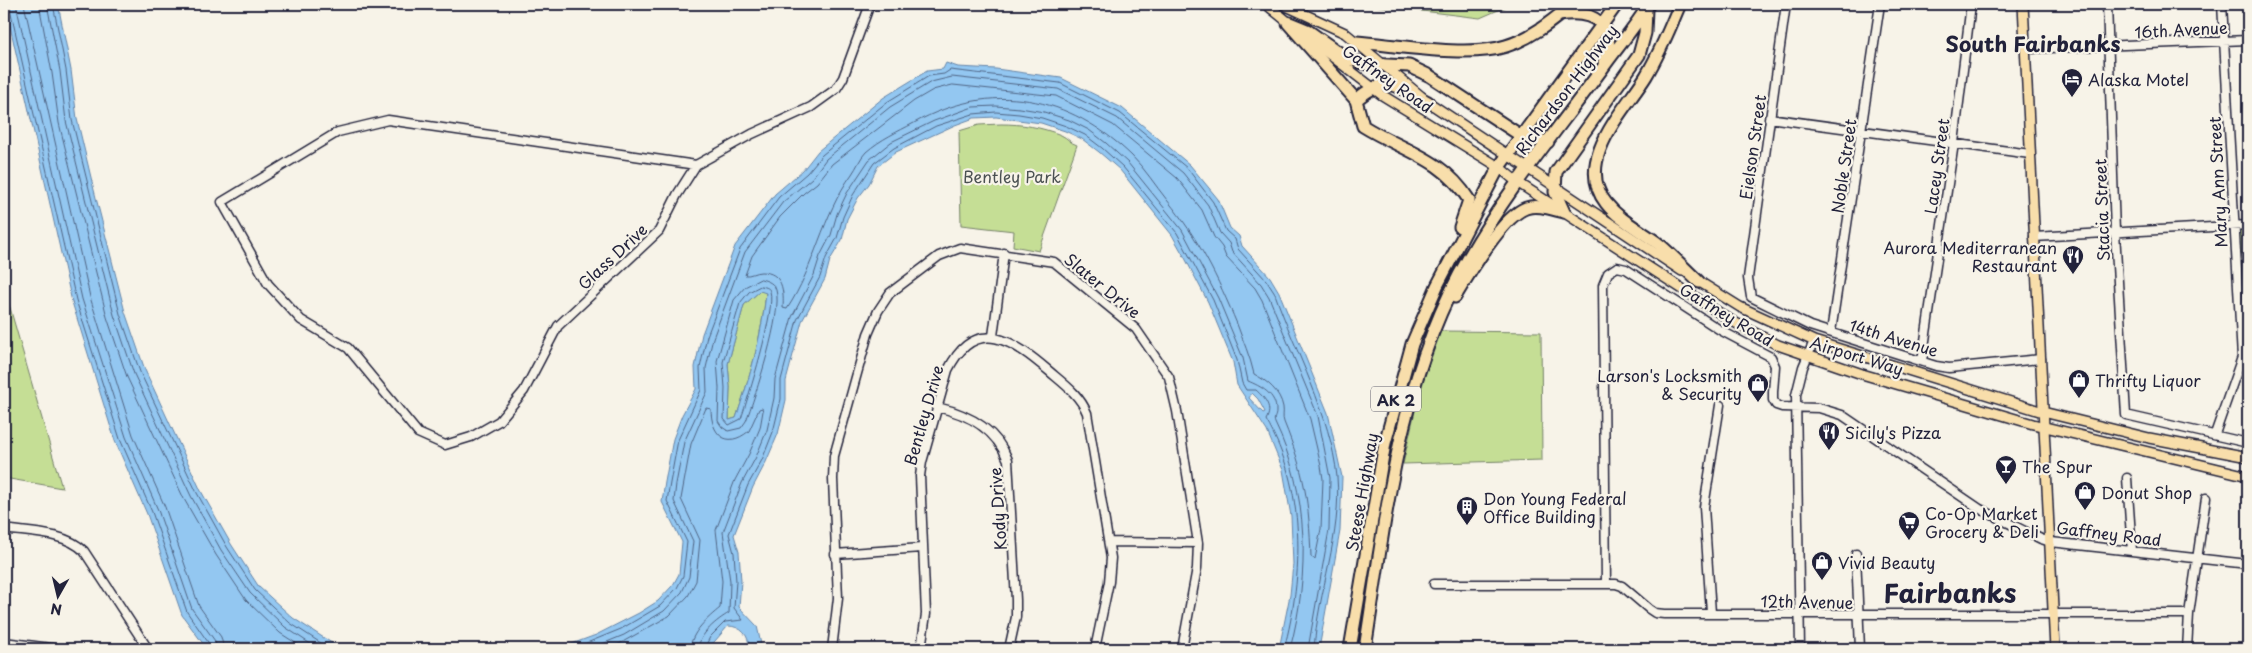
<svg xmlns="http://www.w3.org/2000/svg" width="2252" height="653" font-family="'Playpen Sans',sans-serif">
  <rect width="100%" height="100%" fill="#f7f3e8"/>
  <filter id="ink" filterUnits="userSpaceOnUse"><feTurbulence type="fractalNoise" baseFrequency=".02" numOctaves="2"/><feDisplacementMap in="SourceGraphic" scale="10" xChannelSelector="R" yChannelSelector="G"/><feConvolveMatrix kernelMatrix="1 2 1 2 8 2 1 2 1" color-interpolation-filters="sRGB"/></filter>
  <g filter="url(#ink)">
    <path fill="#c5de95" stroke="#748068" d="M1364 4H1512L1480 18Z
      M1001 124C1022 124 1041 127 1061 135 1068 138 1070 143 1077 145L1039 251 1013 246 1014 231 961 225 959 131 979 125Z
      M2248 225V340L2242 358 2233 226Z
      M4 287 62 488 4 478Z
      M760 291 766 292C762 335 750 377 736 418L729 420 730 387 728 364 744 305Z
      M1441 331 1541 332 1542 460 1403 464 1420 389Z"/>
    <path fill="#93c7f1" stroke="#6685a8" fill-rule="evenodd" d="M5 4H58L71 70 77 119 94 190 125 312 145 370 201 491 231 544 259 587 293 618 341 649H207L182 615 147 514 115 441 72 302Z
      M946 63 958 67 996 69 1061 78 1122 108 1190 165 1218 199 1230 228 1239 236 1242 246 1270 277 1279 292 1328 413 1342 477 1340 531 1319 649H1279L1290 595 1293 564 1291 516 1283 470 1267 431 1237 385 1233 362 1208 302 1185 258 1172 235 1120 170 1099 152 1082 139 1065 131 1041 123 996 117 974 118 955 125 896 152 878 166 869 184 858 198 847 219 842 240 830 260 825 279 802 321 786 381V400L778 434 766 462 753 487 734 535 739 552 741 581 739 607 757 626 762 649H749C750 636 741 626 728 626L708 649H558L596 635 639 613 658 601 673 585 679 574 682 542 662 502 665 482 673 439 682 415 696 389 695 367 702 334 735 246 775 194 803 170 818 151 883 98 904 85 927 71 943 69ZM760 291 766 293C762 335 750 377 736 418L729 420 730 387 728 364 744 305ZM1252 393 1258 399 1265 412 1263 413 1249 398Z"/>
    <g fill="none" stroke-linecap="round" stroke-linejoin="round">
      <path stroke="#4f6484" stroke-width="1" d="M9 4 76 300 120 439 152 512 187 612 210 645 211 649
        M16 4 82 299 126 437 158 510 192 609 215 641 217 649
        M24 4 90 297 133 435 165 507 199 606 221 637 224 649
        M39 4 52 73 59 123 107 317 127 377 184 499 216 555 246 600 280 633 305 649
        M47 4 60 71 66 121 114 315 134 374 191 496 221 550 250 593 285 627 318 649
        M53 4 66 70 72 120 120 314 140 372 197 493 227 547 255 590 290 623 330 649
        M953 85 1056 96 1113 125 1177 178 1202 210 1214 237 1222 247 1226 257 1255 288 1262 300 1310 419 1321 466 1323 479 1321 529 1315 559 1311 557C1309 502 1305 474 1284 422 1282 417 1284 413 1283 407 1280 391 1267 381 1254 374 1250 356 1243 341 1237 324 1218 278 1199 239 1167 200 1155 185 1145 169 1132 156 1069 95 992 80 914 123 897 132 881 139 866 152 860 158 857 167 852 174 822 215 815 267 787 309L783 308C784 291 783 272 761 272 755 272 750 276 745 275L752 256 780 217 804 193 817 183 832 164 914 101 933 90Z
        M761 279C768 281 774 283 776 290 783 312 755 397 746 421L741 428 728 431 722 427 718 421 719 388 717 361 734 300 745 287Z
        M761 286C764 287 769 287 770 291 776 310 748 398 741 419L729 425 724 419 725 388 723 362 740 303 749 292Z
        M572 649 621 629 660 606 677 588 683 576 687 542 667 501 670 483 678 440 701 390 700 368 707 336 740 249 779 197 807 173 822 155 887 102 929 76 944 74 950 70 1060 83 1120 113 1187 168 1213 202 1226 231 1235 239 1238 249 1266 280 1275 294C1295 352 1331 415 1337 477 1342 535 1318 591 1314 649
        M590 649 624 635 664 611 682 592 689 577 693 541 674 501 676 484 684 442 707 392 706 368 713 338 745 252 783 202 812 178 826 159 890 107 931 82 952 77 1058 89 1117 118 1183 173 1208 205 1220 233 1229 243 1232 252 1261 284 1269 297 1318 416 1330 478 1329 530 1308 649
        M610 649 669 616 688 596 696 581 700 540 681 499 691 444 706 408 711 409C711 434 726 450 749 431L759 409 762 408 763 411 760 428 749 454 735 480 716 530 722 581 720 608C708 618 691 632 690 649
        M698 649C699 634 717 620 729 613L730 581 723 532 742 483 756 457 767 430 774 398 775 379 792 317 814 275 820 256 831 235 837 214 847 193 869 160 891 142 934 121 973 107 996 106 1020 108 1044 112 1069 120 1089 130 1106 143 1128 163 1182 230 1218 298 1243 358 1248 381C1260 386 1277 394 1276 412 1276 417 1273 418 1275 423 1309 493 1310 574 1290 649
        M704 649 710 637 725 622 743 620 734 608 736 581 734 553 729 534 748 485 762 460 773 432 781 399V380L797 320 820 277 826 258 837 238 843 217 853 195 874 163 894 148 936 126 973 114 996 112 1019 114 1042 118 1066 126 1085 135 1102 148 1123 167 1177 233 1213 300 1237 360 1242 383 1246 390H1256C1266 399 1273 408 1266 420 1306 488 1304 575 1284 649"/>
      <g stroke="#22223b" stroke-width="11">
        <path id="minor" d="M1786 4 1748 278 1751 297 1810 326 1936 366 1949 368 2041 359
          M2107 4 2115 232 2126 415 2248 443
          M2222 4 2242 358
          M2025 49 2248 40
          M1769 118 2030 154
          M696 165 388 120 338 132 222 202 268 284 301 320 348 348 418 433 445 445 471 437 499 421 524 391 558 326 659 231 677 195 696 165 752 134 811 107 836 89 843 78 870 4
          M2034 237 2248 225
          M1831 332 1880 4
          M993 336 1004 253
          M1922 361 1954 143 1971 4
          M937 407C968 414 996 428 1008 460L1016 600V617L1009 649
          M2215 434 2248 340
          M2127 478 2132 551
          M4 529C30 533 65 532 84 551L148 649
          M1109 542 1198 543
          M835 554 922 548
          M1856 554 1860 649
          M1434 584H1616L1622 586 1649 609 1655 613 1664 614H2189
          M1606 584 1603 285 1608 273 1617 267 1626 269 1720 330 1771 357 1775 366 1773 392V400L1776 405 1782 407 1819 408 1842 415 1980 509 2041 539 2051 542 2248 564
          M1711 613 1704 507 1720 405
          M4 642 58 649
          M832 649 838 598 833 479 834 456 868 334 878 311 890 293 939 256 960 248 1054 262 1136 329 1169 377 1177 411 1198 543 1197 568 1182 649
          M921 649 926 614 920 476 922 462 948 370C976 314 1014 341 1049 371 1064 384 1079 394 1087 413L1111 558 1109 582 1095 649
          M1800 649 1796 395 1803 367 1814 341
          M2187 649 2189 614 2206 498"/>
      </g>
      <g stroke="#22223b" stroke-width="12">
        <path id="major" d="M1266 4 1293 26
          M1282 4 1345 33 1428 102 1682 271
          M2023 4 2055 649
          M1303 34 1382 95 1499 167 1517 182 1732 321 1778 345 1862 374 2033 424 2248 476
          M1695 279 1740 307 1814 341 2043 412 2149 438 2248 457"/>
      </g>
      <g stroke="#22223b" stroke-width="15">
        <path id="highway" d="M1680 4C1670 28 1660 53 1646 76 1625 110 1573 161 1606 203 1620 221 1642 231 1660 245 1673 256 1686 270 1699 282
          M1559 15C1594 9 1619 26 1604 62
          M1288 23 1356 100 1363 126C1403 151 1442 157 1469 200L1460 227
          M1290 23 1307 30 1348 59 1367 64 1409 66 1430 76 1520 135 1548 142
          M1357 42C1396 45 1469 58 1506 46 1532 38 1552 21 1573 4
          M1356 100C1388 73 1395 86 1428 102
          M1564 212 1555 192 1556 172 1639 55 1645 33 1646 9
          M1455 297C1468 275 1503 216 1526 208 1538 204 1551 209 1564 212
          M1350 649 1385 443 1412 344 1437 286 1499 167 1617 4
          M1365 649C1386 515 1399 377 1469 257 1508 188 1560 127 1607 62 1621 43 1637 24 1649 4"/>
      </g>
      <use href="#minor" stroke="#f7f3e8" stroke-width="8"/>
      <use href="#major" stroke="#f8deab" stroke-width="9"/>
      <use href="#highway" stroke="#f8deab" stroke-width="11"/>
    </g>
  </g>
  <defs>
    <g id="hotel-pin" transform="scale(1.125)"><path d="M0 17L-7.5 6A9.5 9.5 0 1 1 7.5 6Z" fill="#22223b" stroke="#f7f3e8"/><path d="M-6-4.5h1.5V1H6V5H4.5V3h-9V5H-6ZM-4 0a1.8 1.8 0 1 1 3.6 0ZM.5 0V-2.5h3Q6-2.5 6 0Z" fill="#fff"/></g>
    <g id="restaurant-pin" transform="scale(1.125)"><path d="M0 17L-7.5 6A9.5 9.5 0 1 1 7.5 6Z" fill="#22223b" stroke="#f7f3e8"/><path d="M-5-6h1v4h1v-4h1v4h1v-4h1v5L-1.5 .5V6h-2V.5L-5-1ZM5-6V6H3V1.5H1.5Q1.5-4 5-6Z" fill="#fff"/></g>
    <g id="shop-pin" transform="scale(1.125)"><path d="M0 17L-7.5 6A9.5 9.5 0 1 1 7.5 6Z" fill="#22223b" stroke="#f7f3e8"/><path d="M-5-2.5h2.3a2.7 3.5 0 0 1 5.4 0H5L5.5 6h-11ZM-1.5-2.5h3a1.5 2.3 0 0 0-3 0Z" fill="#fff"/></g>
    <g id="bar-pin" transform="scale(1.125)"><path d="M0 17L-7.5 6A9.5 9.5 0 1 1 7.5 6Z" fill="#22223b" stroke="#f7f3e8"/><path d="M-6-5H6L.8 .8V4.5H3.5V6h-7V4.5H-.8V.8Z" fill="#fff"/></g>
    <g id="building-pin" transform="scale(1.125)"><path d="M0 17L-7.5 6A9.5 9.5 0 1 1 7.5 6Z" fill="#22223b" stroke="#f7f3e8"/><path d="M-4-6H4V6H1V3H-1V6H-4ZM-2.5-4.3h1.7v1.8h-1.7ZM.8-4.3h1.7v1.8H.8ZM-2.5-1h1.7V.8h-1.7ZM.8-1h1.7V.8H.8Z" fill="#fff"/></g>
    <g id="supermarket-pin" transform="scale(1.125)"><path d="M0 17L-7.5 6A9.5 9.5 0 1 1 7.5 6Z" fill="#22223b" stroke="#f7f3e8"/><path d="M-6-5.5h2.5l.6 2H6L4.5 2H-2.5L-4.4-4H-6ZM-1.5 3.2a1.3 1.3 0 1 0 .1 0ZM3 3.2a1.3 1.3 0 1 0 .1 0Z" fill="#fff"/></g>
  </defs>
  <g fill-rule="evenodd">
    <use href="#hotel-pin" x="2072" y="79"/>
    <use href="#restaurant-pin" x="2073" y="256"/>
    <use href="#shop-pin" x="2079" y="380"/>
    <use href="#shop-pin" x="1758" y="384"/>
    <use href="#restaurant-pin" x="1829" y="432"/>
    <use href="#bar-pin" x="2006" y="466"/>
    <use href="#shop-pin" x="2085" y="492"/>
    <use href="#building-pin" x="1467" y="507"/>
    <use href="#supermarket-pin" x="1909" y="522"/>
    <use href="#shop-pin" x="1822" y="562"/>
  </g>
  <g text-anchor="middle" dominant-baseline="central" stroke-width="4.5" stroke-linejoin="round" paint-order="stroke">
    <rect fill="#f7f3e8" stroke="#62616f" stroke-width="1" x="1371" y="386.5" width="50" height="25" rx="4"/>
    <g font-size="15" font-weight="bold" fill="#22223b">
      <text x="1396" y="399">AK 2</text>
    </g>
    <g font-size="16" fill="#22223b" stroke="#f7f3e8">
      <text transform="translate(2181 29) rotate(-3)">16th Avenue</text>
      <text transform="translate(1388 78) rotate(35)">Gaffney Road</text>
      <text transform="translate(1566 89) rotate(-53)">Richardson Highway</text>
      <text transform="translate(1752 147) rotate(-82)">Eielson Street</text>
      <text transform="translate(1843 166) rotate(-82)">Noble Street</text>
      <text transform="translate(1936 166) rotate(-82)">Lacey Street</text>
      <text transform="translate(2217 182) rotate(-93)">Mary Ann Street</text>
      <text transform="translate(2101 210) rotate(-92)">Stacia Street</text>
      <text transform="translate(612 256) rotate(-43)">Glass Drive</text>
      <text transform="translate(1103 285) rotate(39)">Slater Drive</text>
      <text transform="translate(1727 314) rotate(31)">Gaffney Road</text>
      <text transform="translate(1894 337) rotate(17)">14th Avenue</text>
      <text transform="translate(1857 355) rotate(17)">Airport Way</text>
      <text transform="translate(923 415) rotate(-74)">Bentley Drive</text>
      <text transform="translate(1361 492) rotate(-80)">Steese Highway</text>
      <text transform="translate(997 509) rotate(-94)">Kody Drive</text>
      <text transform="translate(2109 533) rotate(7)">Gaffney Road</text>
      <text transform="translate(1807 601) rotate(1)">12th Avenue</text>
    </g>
    <g font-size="16" fill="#22223b" stroke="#f7f3e8" text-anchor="start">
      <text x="2088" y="79">Alaska Motel</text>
      <text x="2057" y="247" text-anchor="end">Aurora Mediterranean<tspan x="2057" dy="18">Restaurant</tspan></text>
      <text x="1742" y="375" text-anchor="end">Larson's Locksmith<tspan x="1742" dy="18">&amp; Security</tspan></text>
      <text x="2095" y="380">Thrifty Liquor</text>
      <text x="1845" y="432">Sicily's Pizza</text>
      <text x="2022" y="466">The Spur</text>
      <text x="2101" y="492">Donut Shop</text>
      <text x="1483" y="498">Don Young Federal<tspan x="1483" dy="18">Office Building</tspan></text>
      <text x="1925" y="513">Co-Op Market<tspan x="1925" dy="18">Grocery &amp; Deli</tspan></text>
      <text x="1838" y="562">Vivid Beauty</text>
    </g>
    <g font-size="16" fill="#4b5152" stroke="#f7f3e8">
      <text x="1012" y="176">Bentley Park</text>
    </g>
    <g font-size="21" font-weight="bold" fill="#22223b" stroke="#f7f3e8">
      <text x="2033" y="43">South Fairbanks</text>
    </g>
    <g font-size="26" font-weight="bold" fill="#22223b" stroke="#f7f3e8">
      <text x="1950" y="592">Fairbanks</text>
    </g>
  </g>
  <rect width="2252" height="653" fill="none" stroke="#f7f3e8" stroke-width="20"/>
  <rect x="10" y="10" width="2232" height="633" fill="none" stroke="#22223b" stroke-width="2" filter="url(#ink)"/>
  <g transform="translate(58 596) rotate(188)" stroke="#f7f3e8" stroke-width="4" paint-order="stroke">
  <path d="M0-4L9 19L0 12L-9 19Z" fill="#22223b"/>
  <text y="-8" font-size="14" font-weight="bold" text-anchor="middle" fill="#22223b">N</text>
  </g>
</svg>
